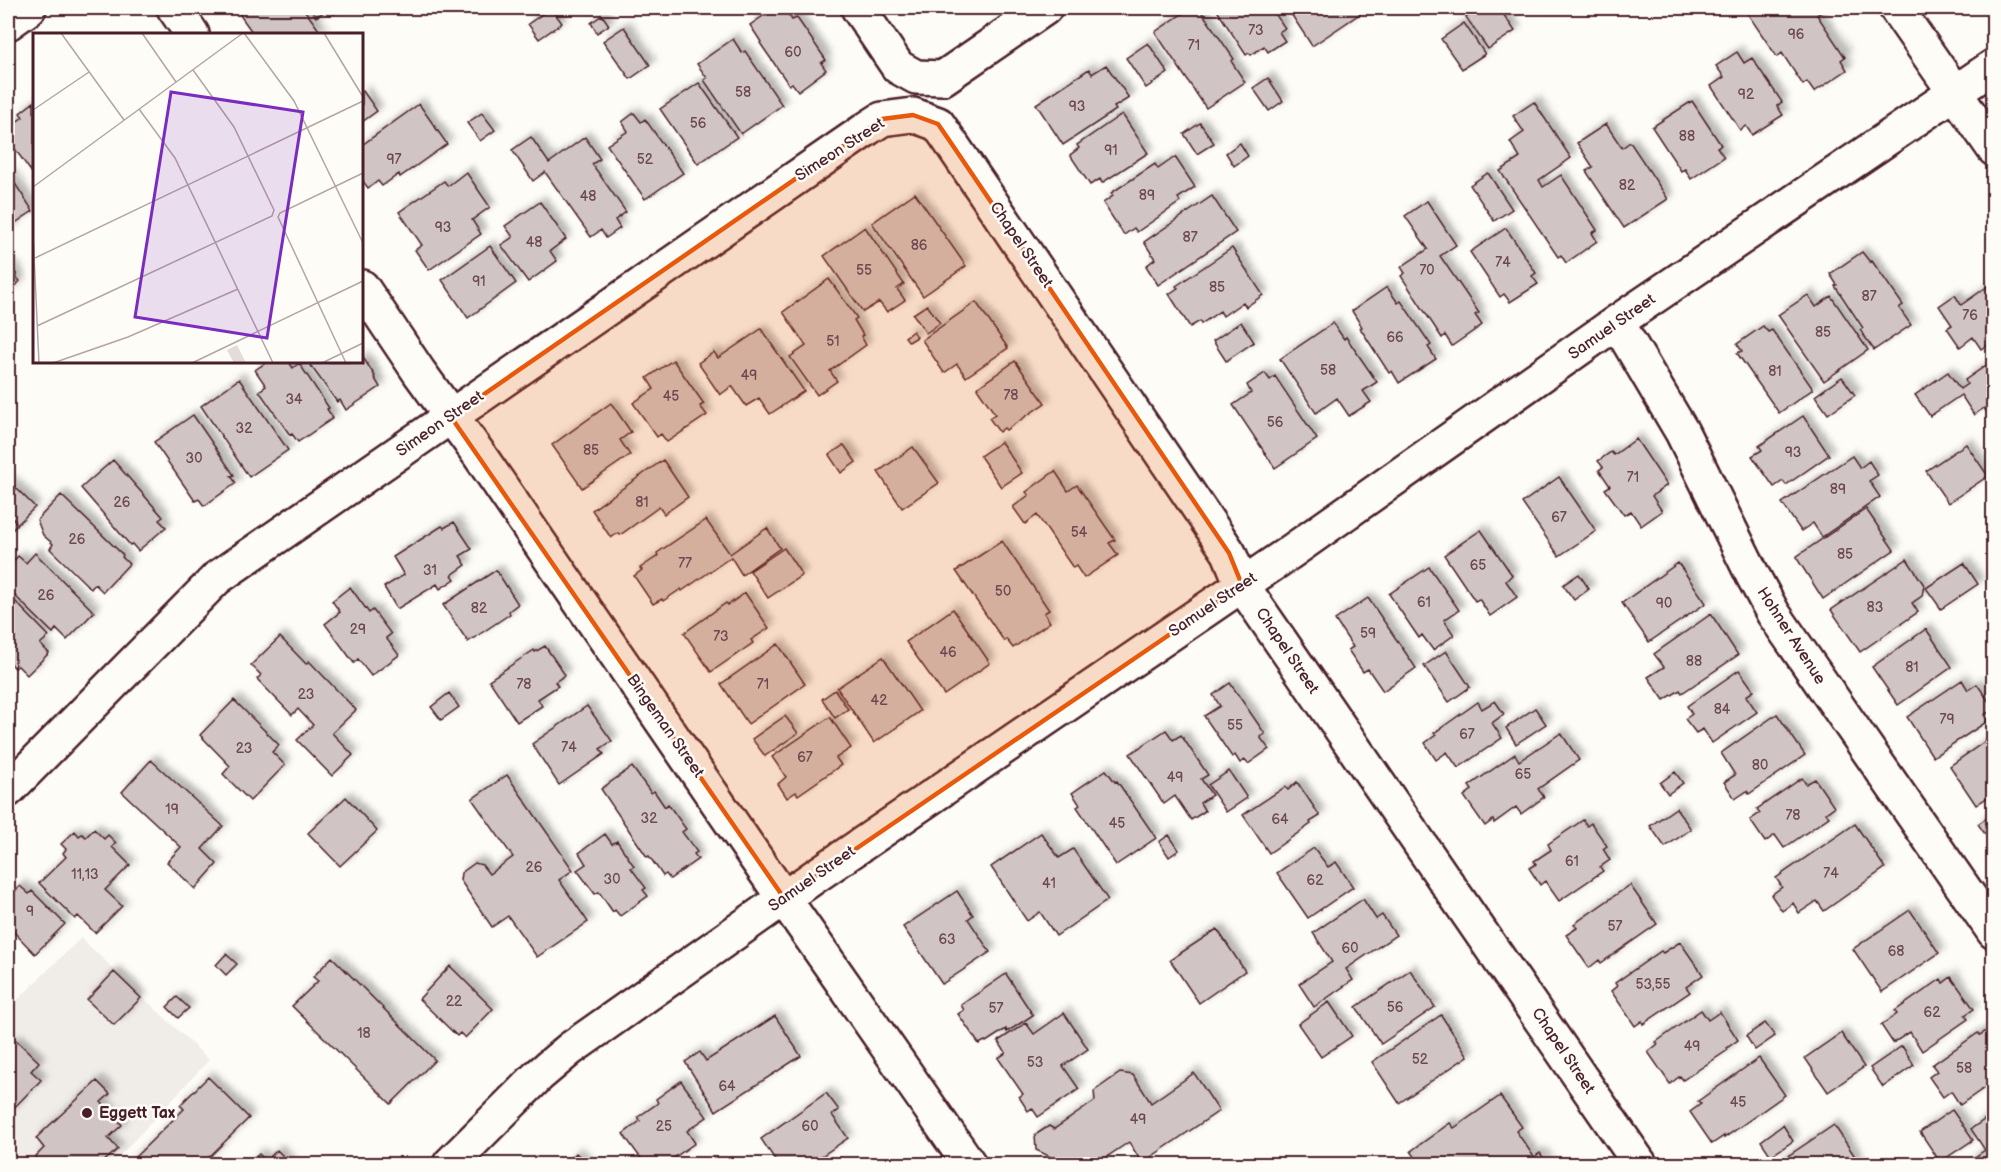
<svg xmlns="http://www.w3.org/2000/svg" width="2001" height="1172" font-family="'Balsamiq Sans',sans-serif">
  <defs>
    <filter id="shadow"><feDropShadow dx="5.5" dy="-5.5" stdDeviation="3" flood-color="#0004"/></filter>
  </defs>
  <rect width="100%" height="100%" fill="#fdfcf7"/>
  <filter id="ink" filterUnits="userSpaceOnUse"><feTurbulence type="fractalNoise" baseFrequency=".0167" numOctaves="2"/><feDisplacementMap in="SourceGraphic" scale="12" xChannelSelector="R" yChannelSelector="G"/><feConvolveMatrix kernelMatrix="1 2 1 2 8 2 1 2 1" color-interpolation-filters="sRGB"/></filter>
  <g filter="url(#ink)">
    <path fill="#f0ece8" d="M81 938 209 1060 112 1164H8V1009Z"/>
    <path fill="#d0c5c4" stroke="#4a1f2b" stroke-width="1.5" filter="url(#shadow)" d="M235 8H303L322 34H248L252 32Z
      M310 8H343L334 14 330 8 316 17Z
      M551 8 562 23 539 39 528 24Z
      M775 8H784L792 20 797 18 826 60 821 63 826 70 798 91 792 83 789 85 760 43 761 42 750 25Z
      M1191 8H1199L1234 59 1231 61 1245 82 1206 108 1155 32Z
      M1219 8H1271L1285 28 1279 32 1285 41 1268 52 1264 46 1251 55 1249 53 1246 55 1216 9Z
      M1298 8H1362L1364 11 1312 46 1291 14 1299 9Z
      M1481 8H1499L1515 31 1488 49 1466 17Z
      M1755 8H1822L1824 10 1817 15 1845 57 1841 60 1847 70 1814 92 1807 82 1803 85 1782 53 1777 57 1747 13Z
      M602 15 609 25 597 33 591 23Z
      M1464 23 1485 54 1462 69 1441 39Z
      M624 27 650 65 630 79 603 41Z
      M733 39 742 53 745 51 782 105 741 134 704 80 707 78 697 64Z
      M1148 43 1168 73 1146 88 1126 58Z
      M1737 52 1744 63 1752 58 1782 102 1777 106 1783 115 1752 135 1746 126 1740 130 1711 86 1724 77 1716 66Z
      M1106 65 1129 98 1114 107 1116 110 1063 145 1036 104 1089 69 1092 74Z
      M1268 78 1283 101 1269 111 1253 88Z
      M699 83 737 137 698 164 660 109Z
      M363 91 377 111 362 122V92Z
      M1692 101 1721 145 1717 147 1724 157 1691 179 1685 169 1681 171 1652 127Z
      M34 102V176L8 139V128L23 117 20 113Z
      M1534 102 1571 158 1539 180 1543 187 1561 175 1597 230 1592 233 1597 241 1566 263 1561 255 1558 257 1500 171 1520 158 1510 142 1524 132 1513 116Z
      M419 104 447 144 400 177 399 174 382 186 378 181 368 188 362 180V145Z
      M482 113 495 130 480 141 467 123Z
      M634 113 641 122 645 119 683 173 645 199 607 145 628 131 622 122Z
      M1122 114 1148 153 1102 183 1100 179 1090 185 1070 155 1079 148 1077 145Z
      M1200 123 1214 143 1197 154 1184 134Z
      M1606 124 1622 148 1630 142 1668 199 1624 228 1586 171 1593 167 1577 143Z
      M531 137 549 163 585 137 600 159 592 164 626 212 615 220 620 228 606 238 601 230 591 237 545 172 533 181 512 150Z
      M1240 143 1248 156 1234 166 1226 153Z
      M1175 157 1195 187 1178 198 1180 202 1137 232 1134 228 1124 235 1103 203 1113 196 1111 193 1155 164 1158 169Z
      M466 172 490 207 472 220 481 234 429 270 415 250 422 245 399 212 444 181 448 186Z
      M8 173 33 211 14 224 15 226 8 231Z
      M1488 173 1512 209 1494 221 1470 185Z
      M915 193 966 266 923 296 872 223Z
      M1212 196 1236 232 1158 285 1146 266 1155 259 1144 242Z
      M1427 201 1456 245 1440 256 1479 313 1475 315 1482 325 1452 346 1445 335 1442 338 1401 276 1405 273 1401 267 1428 249 1405 216Z
      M540 202 566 239 550 251 557 261 528 282 501 245 513 237 505 226Z
      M865 227 904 284 897 289 905 300 887 312 879 302 863 312 824 256Z
      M1506 228 1536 273 1532 276 1538 284 1510 302 1504 294 1500 297 1470 252Z
      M490 246 516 283 468 318 442 280Z
      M1232 248 1263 295 1246 307 1243 302 1223 316 1220 311 1201 324 1200 321 1190 327 1169 294 1178 288 1176 286Z
      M1862 252 1870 262 1872 261 1903 305 1899 308 1911 325 1874 350 1860 330 1863 328 1835 286 1837 285 1830 274Z
      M8 264 17 274 15 276 20 281 8 294Z
      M829 279 857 318 854 320 863 335 861 336 866 345 830 371 837 381 817 395 790 357 806 346 783 312Z
      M1994 282V340L1981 349 1973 337 1960 347 1947 328 1952 325 1939 306 1955 295 1961 305Z
      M1387 287 1398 303 1401 301 1431 345 1428 347 1436 359 1399 383 1392 371 1389 373 1360 328 1362 327 1352 311Z
      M1808 295 1816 307 1831 296 1868 350 1824 381 1778 315Z
      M976 302 1008 348 966 377 957 364 944 373 922 340Z
      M927 305 940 323 926 333 913 314Z
      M1241 322 1254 342 1226 361 1213 341Z
      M1333 323 1344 339 1346 337 1377 382 1363 391 1371 402 1349 416 1337 398 1316 413 1280 359Z
      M1763 326 1768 332 1772 330 1813 389 1779 413 1737 353 1742 351 1737 344Z
      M761 329 804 391 770 414 759 398 746 406 732 386 720 395 698 363 714 352 718 358Z
      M913 331 917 337 909 342 905 337Z
      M362 356 375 376 374 377 380 387 346 410 340 400 337 402 308 362H362Z
      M673 360 704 404 700 406 707 415 667 442 661 434 657 437 633 403 654 389 647 378Z
      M1994 360 1993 421 1984 408 1974 415 1961 395 1930 416 1915 395 1948 372 1960 389 1967 384 1965 380Z
      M1015 361 1045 403 1006 430 1004 428 999 432 989 418 995 414 977 388Z
      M267 362H289L293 368 299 363 329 408 327 409 333 418 298 442 292 434 290 435 259 391 266 386 255 370Z
      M1265 373 1270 380 1275 376 1317 439 1275 468 1233 405 1251 393 1247 385Z
      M1842 377 1855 395 1828 414 1815 396Z
      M239 379 288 450 249 477 201 406Z
      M611 403 631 432 620 440 630 455 582 488 552 445Z
      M193 415 234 475 231 476 236 483 204 506 199 499 195 501 154 442Z
      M1803 416 1829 455 1786 485 1783 481 1774 487 1752 456 1762 450 1759 446Z
      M1636 439 1667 485 1652 496 1662 511 1641 526 1631 511 1624 515 1605 489 1610 486 1599 470 1603 467 1598 461 1611 452 1614 455Z
      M1001 442 1022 473 1001 487 980 456Z
      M1966 444 1988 476 1948 503 1926 471Z
      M844 445 856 462 841 473 829 455Z
      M913 447 939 483 902 508 878 472Z
      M1852 456 1860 468 1869 461 1878 475 1869 481 1880 497 1822 537 1813 523 1801 531 1782 503Z
      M113 460 163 517 159 520 166 527 138 551 132 544 130 545 81 488Z
      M663 460 688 497 664 514 659 507 620 535 618 533 611 538 592 510Z
      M1055 471 1068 491 1077 485 1115 540 1109 543 1118 555 1084 578 1076 566 1073 568 1037 515 1025 524 1013 507 1029 495 1026 492Z
      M1559 477 1596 531 1559 556 1522 503Z
      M8 480 35 507 18 524 8 514Z
      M61 495 123 555 122 557 129 564 103 592 95 584 91 589 50 549 53 544 43 535 37 520Z
      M1866 509 1894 550 1823 599 1796 557Z
      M8 514 18 524 8 534Z
      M706 520 730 554 767 528 780 548 742 575 731 557 682 591 681 589 663 601 662 599 653 604 634 576 642 570 640 568 658 556 657 553Z
      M454 522 472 549 460 556 466 565 452 575 455 579 440 589 437 584 397 609 384 587 404 575 393 557 442 526 444 528Z
      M1481 530 1512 575 1506 581 1517 597 1490 616 1479 599 1475 601 1444 555Z
      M1002 541 1049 610 1044 613 1050 622 1013 648 1006 639 1004 641 956 571Z
      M784 548 802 575 768 598 750 571Z
      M35 553 94 612 67 640 56 629 53 633 8 589V567L18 556 26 563Z
      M1907 559 1924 585 1922 596 1912 603 1918 612 1860 652 1831 610Z
      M1678 563 1706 603 1649 642 1622 603Z
      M1964 563 1978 584 1941 609 1926 588Z
      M1429 567 1459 610 1444 620 1454 635 1433 650 1422 635 1419 638 1389 594Z
      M496 570 518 604 509 611 510 614 468 642 443 605Z
      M1579 574 1589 589 1574 600 1563 585Z
      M350 587 369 613 373 610 391 634 386 638 399 655 371 676 358 659 354 663 325 624 340 612 332 601Z
      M745 593 769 628 751 640 753 643 711 672 684 633 726 603 728 605Z
      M8 598 10 601 13 599 49 636 40 644 49 653 27 675 18 666 15 668 8 661Z
      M1368 598 1416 668 1383 691 1368 669 1363 672 1348 650 1353 647 1335 620Z
      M953 609 990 663 944 695 906 642Z
      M1711 614 1738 655 1682 693 1680 690 1664 700 1648 677 1664 667 1654 654Z
      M1926 629 1952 667 1898 705 1872 667Z
      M280 637 306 664 309 661 356 710 332 733 353 755 332 776 297 740 313 725 298 709 292 715 257 679 261 675 251 665Z
      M778 644 805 684 748 724 721 684Z
      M545 646 565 675 555 682 558 686 538 699 542 706 517 722 489 680 534 650 535 652Z
      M1446 651 1470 687 1449 702 1424 666Z
      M883 657 920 711 874 743 837 688Z
      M1739 670 1754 691 1746 696 1757 712 1712 743 1703 729 1696 733 1685 719 1692 714 1687 706Z
      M1962 680 1968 690 1977 684 1994 709 1984 715 1988 721 1933 757 1907 717Z
      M1230 683 1265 734 1260 737 1269 749 1248 764 1245 760 1240 763 1235 755 1232 757 1204 716 1220 706 1213 695Z
      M835 690 848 709 835 718 822 699Z
      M449 693 459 707 441 720 431 707Z
      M234 700 279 745 272 752 285 765 250 801 223 774 230 766 200 735Z
      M1495 701 1504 714 1492 723 1502 738 1458 768 1447 752 1436 760 1425 743 1436 735 1434 733 1478 702 1482 709Z
      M587 706 612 741 600 749 604 754 559 785 532 744Z
      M1535 708 1546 724 1516 744 1506 728Z
      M1777 714 1805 755 1749 794 1747 791 1735 799 1724 782 1735 775 1721 753Z
      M785 716 798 733 765 756 752 739Z
      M830 717 851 748 836 758 841 765 798 795 796 792 787 798 778 784 786 777 772 757Z
      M1166 730 1173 740 1181 735 1208 775 1201 779 1212 795 1200 803 1205 811 1191 820 1175 796 1164 804 1130 754Z
      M1561 733 1579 760 1538 789 1544 797 1521 814 1516 807 1494 823 1493 820 1485 826 1464 796 1472 790 1469 786 1515 754 1519 761Z
      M1994 735V793L1976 805 1950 766Z
      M151 760 223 826 202 849 217 864 195 889 167 862 181 847 122 792Z
      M632 767 651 793 654 791 665 807 668 804 686 829 682 832 697 852 694 854 698 859 670 879 666 874 663 876 649 856 647 857 601 789Z
      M1106 770 1115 782 1117 781 1156 838 1116 865 1077 807 1080 805 1072 793Z
      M1229 771 1247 798 1226 812 1208 785Z
      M1675 772 1683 783 1668 794 1660 783Z
      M507 775 573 870 559 880 588 922 537 957 508 916 492 927 460 880 461 873 475 863 482 865 489 874 513 857 472 799Z
      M1802 778 1806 784 1815 779 1834 807 1826 813 1829 817 1784 848 1775 835 1765 842 1750 820 1760 813 1757 809Z
      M1297 782 1320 816 1310 822 1311 824 1269 853 1243 815 1285 787 1288 790Z
      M346 797 377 831 340 866 308 833Z
      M1676 808 1691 829 1665 847 1650 826Z
      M1994 813V847L1978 824Z
      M1583 820 1587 826 1591 823 1607 846 1603 849 1610 860 1600 867 1603 871 1559 901 1545 881 1540 885 1529 868 1536 864 1534 861 1551 850 1548 844Z
      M1855 824 1885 868 1824 911 1817 901 1799 913 1793 903 1782 911 1771 895 1782 887 1776 878Z
      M94 829 104 839 108 835 116 843 112 847 130 865 105 890 122 906 95 933 78 916 75 919 39 883 66 857 63 853 66 849 61 844 75 831 79 836 82 834 86 837Z
      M1041 833 1059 858 1073 849 1108 900 1056 936 1040 912 1027 921 991 867Z
      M605 834 612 844 617 841 634 866 631 868 646 888 643 890 648 896 620 916 615 910 613 912 599 892 595 894 577 870 586 864 579 853Z
      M1169 835 1179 850 1169 857 1159 842Z
      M1314 848 1328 867 1336 862 1353 887 1308 918 1277 873Z
      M1630 885 1657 924 1601 963 1599 960 1589 968 1566 935 1577 928 1574 924Z
      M20 886 29 894 32 891 65 924 35 954 8 926V898Z
      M957 891 973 915 968 919 990 952 942 984 903 927Z
      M1363 899 1376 919 1382 915 1396 935 1346 969 1353 980 1314 1007 1299 984 1332 962 1313 933Z
      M1910 910 1939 953 1882 992 1853 949Z
      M1217 929 1245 971 1199 1003 1170 960Z
      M1680 942 1703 975 1686 987 1690 992 1643 1024 1642 1021 1635 1026 1611 991 1617 986 1615 983 1661 951 1663 953Z
      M226 954 237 964 226 975 216 965Z
      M332 957 435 1060 391 1104 292 1006 318 981 313 977Z
      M450 966 493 1009 465 1038 460 1033 457 1036 419 999Z
      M1410 970 1435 1007 1381 1044 1356 1007Z
      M114 972 141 998 114 1025 87 1000Z
      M1006 974 1033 1015 1007 1032 1006 1029 986 1042 985 1041 979 1044 958 1014 964 1010 961 1005Z
      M1951 977 1974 1009 1965 1015 1968 1019 1922 1051 1910 1032 1893 1043 1881 1025 1897 1014 1895 1011 1941 979 1943 983Z
      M177 997 189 1008 178 1018 167 1007Z
      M1329 1002 1352 1036 1321 1057 1298 1024Z
      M1701 1010 1708 1020 1720 1012 1738 1040 1727 1048 1728 1050 1683 1080 1680 1076 1670 1084 1648 1052 1658 1044 1656 1042Z
      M1064 1013 1088 1049 1063 1066 1079 1089 1038 1117 1032 1108 1028 1111 1019 1097 1023 1094 998 1058 1006 1053 998 1041 1026 1023 1034 1034Z
      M1441 1015 1468 1056 1399 1103 1372 1062Z
      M775 1016 801 1056 716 1111 685 1062 700 1052 706 1061Z
      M1765 1023 1775 1036 1755 1050 1746 1036Z
      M1989 1029 1994 1035V1081L1960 1105 1951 1091 1943 1097 1929 1077 1937 1071 1932 1065 1978 1033 1980 1035Z
      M1841 1033 1864 1067 1828 1092 1805 1058Z
      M16 1040 39 1062 31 1071 41 1080 8 1114V1048Z
      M1902 1046 1914 1065 1883 1087 1870 1068Z
      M1759 1058 1785 1095 1724 1138V1136L1712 1144 1690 1112 1701 1104 1698 1101Z
      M1120 1073 1133 1075 1151 1103 1194 1073 1219 1111 1142 1163 1129 1142 1096 1164H1054L1049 1156 1036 1150 1035 1135 1049 1126 1054 1129 1095 1101 1094 1091Z
      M208 1077 249 1118 202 1164H128L184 1109 180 1105Z
      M97 1081 110 1094 101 1102 122 1125 108 1138 118 1149 101 1164H42L35 1157 44 1148 36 1138Z
      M681 1081 707 1117 687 1131 695 1143 665 1164H645L623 1134 640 1121 638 1117 658 1103 656 1099Z
      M826 1093 839 1110 832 1115 848 1138 810 1164H778L761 1139Z
      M1500 1096 1522 1127 1516 1131 1534 1157 1540 1153 1548 1164H1420L1411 1151 1450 1123 1454 1128Z
      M1952 1110 1973 1140 1940 1162 1920 1132Z
      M1994 1113V1164H1971L1969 1161 1985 1150 1971 1129Z
      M1783 1125 1793 1141 1771 1156 1761 1141Z
      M1834 1125 1858 1161 1853 1164H1776Z
      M277 1150 291 1164H248L259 1154 266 1161Z
      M576 1153 588 1164H566Z"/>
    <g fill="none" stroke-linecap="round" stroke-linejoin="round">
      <g stroke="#4a1f2b" stroke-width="38">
        <path id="minor" d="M174 8 192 34
          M858 8 898 67 916 77 943 78 1045 8
          M1896 8 1994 149
          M8 23 29 8
          M362 287 419 372 478 453 755 857 969 1164
          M1617 322 1682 432 1753 576 1773 613 1994 932
          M8 790 217 578 868 128 882 119 913 115 938 124 949 140 1229 553 1242 585 1640 1164
          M450 1164 538 1076 570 1049 814 877 1289 553 1617 322 1994 66"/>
      </g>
      <use href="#minor" stroke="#fdfcf7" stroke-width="33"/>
    </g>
  </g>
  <path fill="#e8590c" fill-opacity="0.2" stroke="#e8590c" stroke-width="4.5" stroke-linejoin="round" d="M913 115 938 124 949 140 1229 553 1242 585 784 898 451 417 882 119Z"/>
  <circle fill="#4a1f2b" stroke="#fdfcf7" stroke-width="2" cx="87" cy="1113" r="6"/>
  <g text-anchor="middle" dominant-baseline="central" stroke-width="5" stroke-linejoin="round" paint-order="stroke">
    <g font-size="14" fill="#6c4851">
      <text x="1256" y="30">73</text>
      <text x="1796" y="34">96</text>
      <text x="1194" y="45">71</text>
      <text x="793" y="52">60</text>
      <text x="743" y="92">58</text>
      <text x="1746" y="94">92</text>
      <text x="1077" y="106">93</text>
      <text x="698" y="123">56</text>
      <text x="1687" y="136">88</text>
      <text x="1111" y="150">91</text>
      <text x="394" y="159">97</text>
      <text x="645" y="159">52</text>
      <text x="1627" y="185">82</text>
      <text x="1147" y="195">89</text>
      <text x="588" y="196">48</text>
      <text x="443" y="227">93</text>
      <text x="1190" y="237">87</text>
      <text x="534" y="242">48</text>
      <text x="919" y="245">86</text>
      <text x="1503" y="262">74</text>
      <text x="864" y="270">55</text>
      <text x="1427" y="270">70</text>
      <text x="479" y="281">91</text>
      <text x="1217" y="287">85</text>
      <text x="1869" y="296">87</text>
      <text x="1970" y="315">76</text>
      <text x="1823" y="332">85</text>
      <text x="1395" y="337">66</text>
      <text x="833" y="341">51</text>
      <text x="1328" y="370">58</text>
      <text x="1775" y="371">81</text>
      <text x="749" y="375">49</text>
      <text x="1011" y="395">78</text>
      <text x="671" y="396">45</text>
      <text x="294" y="399">34</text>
      <text x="1275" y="422">56</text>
      <text x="244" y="428">32</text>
      <text x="591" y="450">85</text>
      <text x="1793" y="452">93</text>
      <text x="194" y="458">30</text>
      <text x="1633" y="477">71</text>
      <text x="1838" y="489">89</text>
      <text x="122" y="502">26</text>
      <text x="642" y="502">81</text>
      <text x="1559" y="517">67</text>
      <text x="1079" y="532">54</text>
      <text x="77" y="539">26</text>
      <text x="1845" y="554">85</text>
      <text x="685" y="563">77</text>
      <text x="1478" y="565">65</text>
      <text x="430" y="570">31</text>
      <text x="1003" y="591">50</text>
      <text x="46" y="595">26</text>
      <text x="1424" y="602">61</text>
      <text x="1664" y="603">90</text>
      <text x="1875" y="607">83</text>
      <text x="479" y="608">82</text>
      <text x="358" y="629">29</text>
      <text x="1368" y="633">59</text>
      <text x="721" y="636">73</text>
      <text x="948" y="652">46</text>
      <text x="1694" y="661">88</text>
      <text x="1912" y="667">81</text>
      <text x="524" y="684">78</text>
      <text x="763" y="684">71</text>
      <text x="306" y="694">23</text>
      <text x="879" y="700">42</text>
      <text x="1722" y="709">84</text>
      <text x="1947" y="719">79</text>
      <text x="1235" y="725">55</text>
      <text x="1467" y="734">67</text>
      <text x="569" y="747">74</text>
      <text x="244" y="748">23</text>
      <text x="805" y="757">67</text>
      <text x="1760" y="765">80</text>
      <text x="1523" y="774">65</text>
      <text x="1175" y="777">49</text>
      <text x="172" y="809">19</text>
      <text x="1793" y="815">78</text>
      <text x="649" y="818">32</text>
      <text x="1280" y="819">64</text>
      <text x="1117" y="823">45</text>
      <text x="1572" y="861">61</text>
      <text x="534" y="867">26</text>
      <text x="1831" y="873">74</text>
      <text x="85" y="874">11,13</text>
      <text x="612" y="879">30</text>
      <text x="1315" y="880">62</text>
      <text x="1049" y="883">41</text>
      <text x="30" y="911">9</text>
      <text x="1615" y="926">57</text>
      <text x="947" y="939">63</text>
      <text x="1350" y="948">60</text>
      <text x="1896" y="951">68</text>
      <text x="1653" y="984">53,55</text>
      <text x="454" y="1001">22</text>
      <text x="1395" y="1007">56</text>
      <text x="996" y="1008">57</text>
      <text x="1932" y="1012">62</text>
      <text x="364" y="1033">18</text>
      <text x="1692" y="1046">49</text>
      <text x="1420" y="1059">52</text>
      <text x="1035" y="1062">53</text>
      <text x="1964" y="1068">58</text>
      <text x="727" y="1086">64</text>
      <text x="1738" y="1102">45</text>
      <text x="1138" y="1119">49</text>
      <text x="664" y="1126">25</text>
      <text x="810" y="1126">60</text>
    </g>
    <g font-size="16" fill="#4a1f2b" stroke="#fdfcf7">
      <text transform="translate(840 150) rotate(-33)">Simeon Street</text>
      <text transform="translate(1021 245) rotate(56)">Chapel Street</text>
      <text transform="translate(1612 327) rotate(-35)">Samuel Street</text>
      <text transform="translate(440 424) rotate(-35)">Simeon Street</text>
      <text transform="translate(1213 605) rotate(-34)">Samuel Street</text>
      <text transform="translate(1791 636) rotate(57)">Hohner Avenue</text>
      <text transform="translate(1287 651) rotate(56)">Chapel Street</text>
      <text transform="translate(665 726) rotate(55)">Bingeman Street</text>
      <text transform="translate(812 879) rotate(-35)">Samuel Street</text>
      <text transform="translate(1563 1051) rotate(56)">Chapel Street</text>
    </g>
    <g font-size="16" font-weight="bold" fill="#4a1f2b" stroke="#fdfcf7" text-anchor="start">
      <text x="99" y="1113">Eggett Tax</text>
    </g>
  </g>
  <g transform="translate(33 33)">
    <rect width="330" height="330" fill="#fdfcf7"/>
    <path d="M204 312 213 330H201L194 317Z" fill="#e3dcda"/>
    <path fill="none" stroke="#b5a4a5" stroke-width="1.5" d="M28 0 91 87M109 0 143 49M211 0 261 68 330 210M291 0 330 64M106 76 142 125 240 330M0 77 56 39M0 154 210 0M0 200 6 330M2 225 330 68M4 293 239 183 241 177 201 94 160 37M20 330 95 304 205 256M159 330 330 248M289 330 330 310M313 330 245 184 247 180 330 140"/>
    <path fill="#7b2cbf" fill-opacity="0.15" stroke="#7b2cbf" stroke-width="3" d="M138 59 270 79 234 305 102 284Z"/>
    <rect width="330" height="330" fill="none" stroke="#4a1f2b" stroke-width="3"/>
  </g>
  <rect width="2001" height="1172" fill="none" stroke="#fdfcf7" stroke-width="30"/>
  <rect x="15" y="15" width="1971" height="1142" fill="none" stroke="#4a1f2b" stroke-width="2" filter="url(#ink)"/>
</svg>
